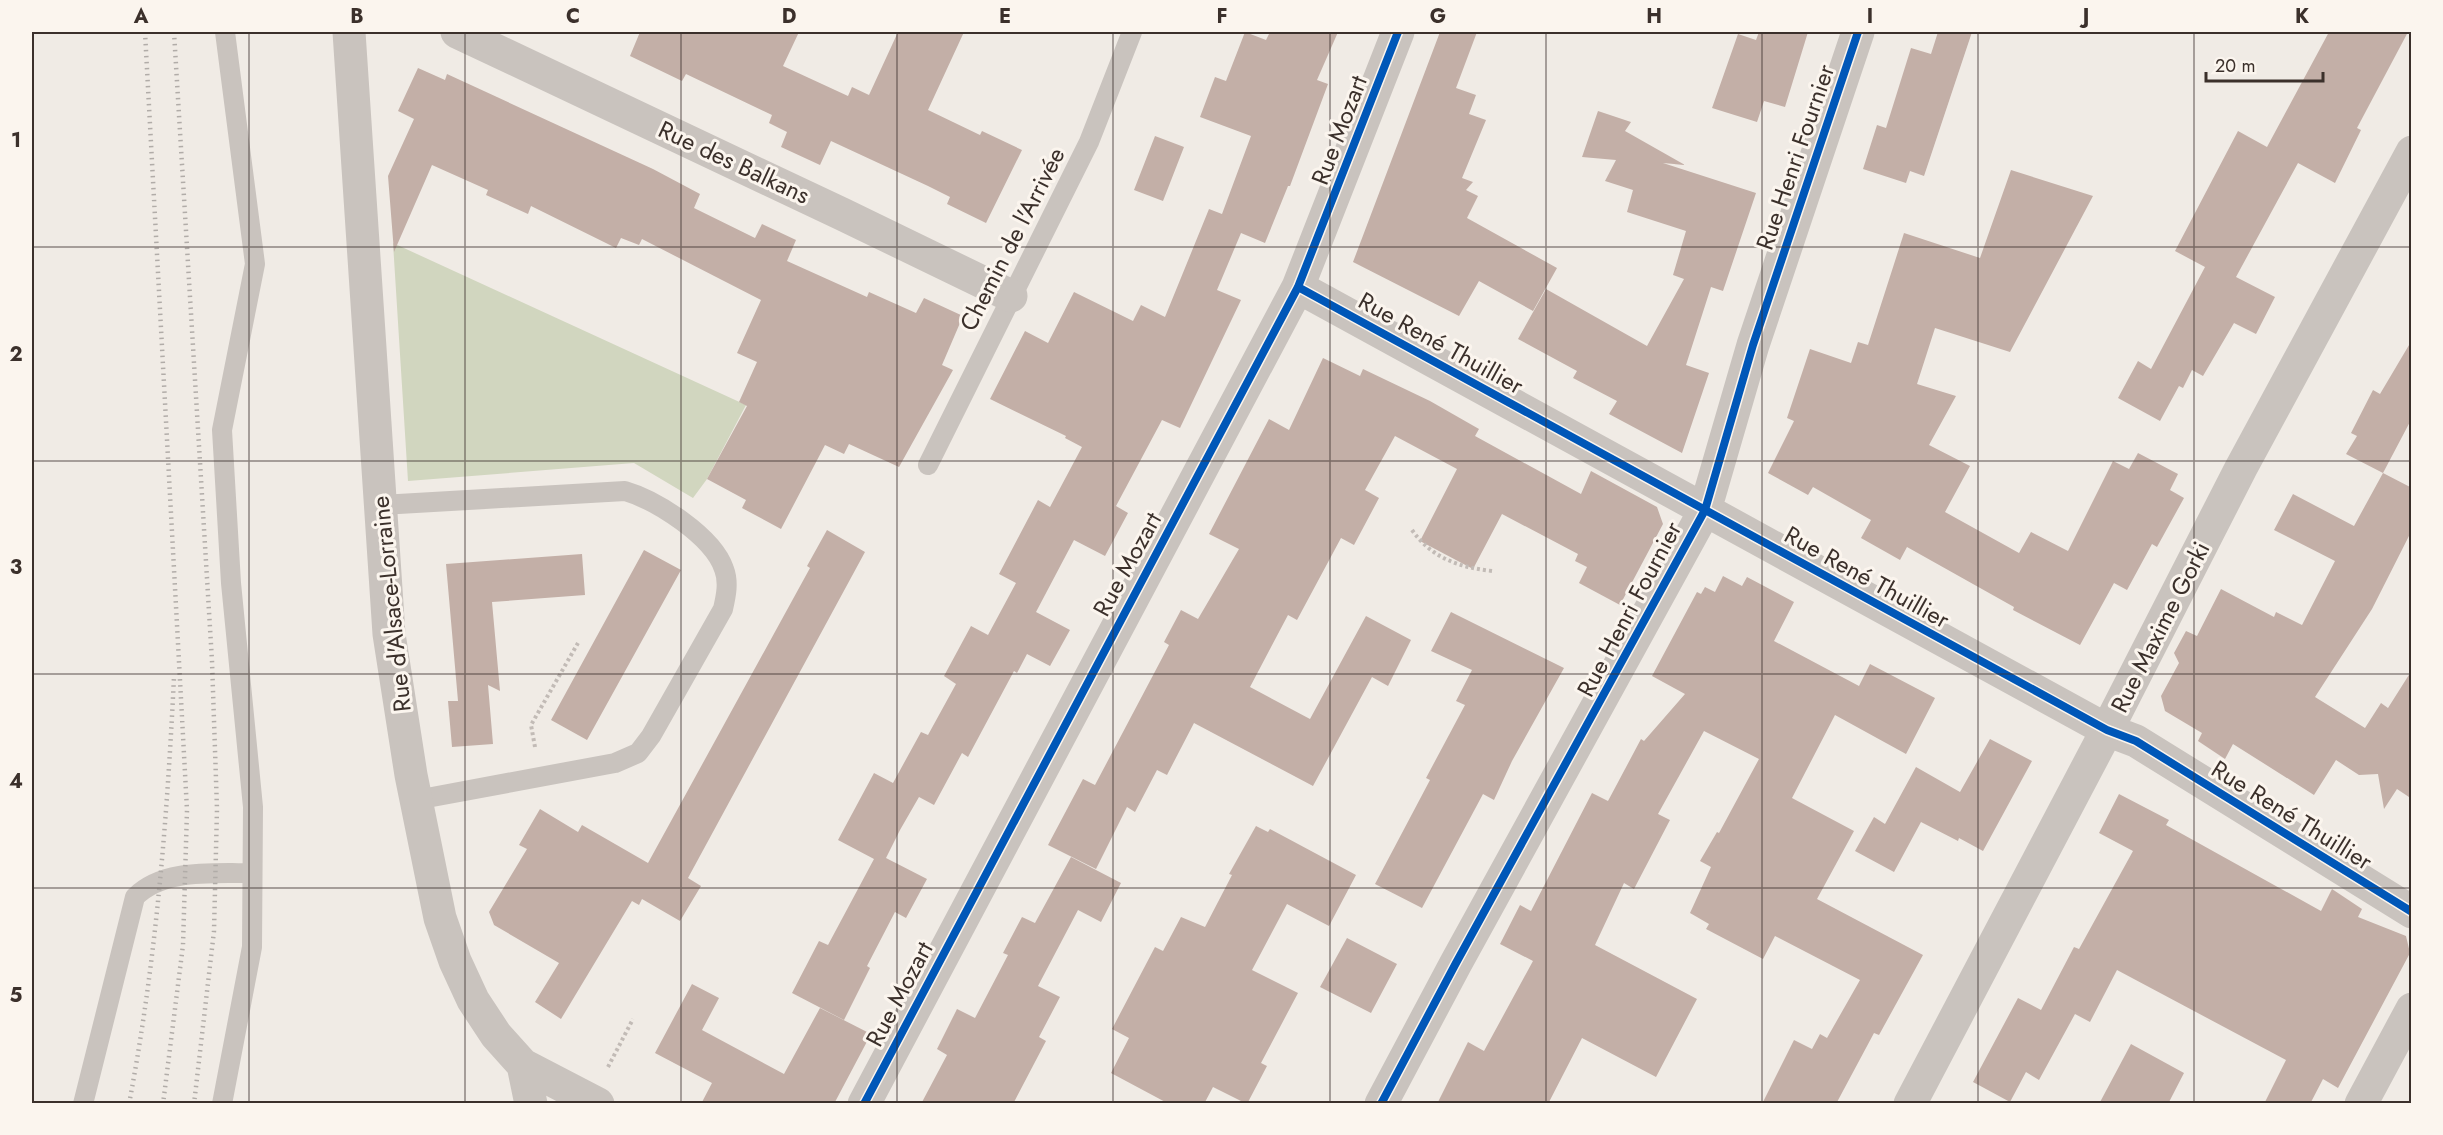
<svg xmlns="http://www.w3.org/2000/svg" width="2443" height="1135" font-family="Jost,sans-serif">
  <rect width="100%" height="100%" fill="#f0ebe5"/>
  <path fill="#d1d6bf" d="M393 243 746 405 707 479 693 498 634 463 408 481Z"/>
  <path fill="#c3afa7" d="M640 32H799L783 66 848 96 852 87 869 95 898 32H964L928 110 980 135 982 131 1022 150 986 223 947 204 950 197 928 186 831 141 820 165 781 147 787 132 769 123 772 115 686 74 682 81 630 56Z
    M1245 32 1266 40 1270 32H1338L1317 80 1328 84 1290 186H1288L1265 243 1241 233 1217 290 1241 300 1180 428 1162 420 1116 506 1128 513 1105 556 1074 540 1036 612 1070 630 1050 666 1027 654 1017 673 1014 671 968 757 962 753 934 805 919 797 900 830 886 858 927 879 906 918 895 912 867 966 870 968 844 1020 792 993 819 941 828 945 874 859 838 840 874 773 893 783 921 732 928 735 956 684 944 676 971 626 988 635 1016 583 999 574 1038 500 1050 507 1082 447 1065 438 1066 436 990 399 1025 331 1048 343 1074 292 1133 321 1141 305 1165 317 1209 209 1222 214 1251 136 1200 117 1215 77 1226 81Z
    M1440 32H1477L1456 88 1476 95 1469 114 1486 120 1462 178 1473 182 1466 190 1478 196 1467 218 1557 268 1533 311 1479 281 1459 316 1353 262Z
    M1759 32H1808L1785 107 1764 101 1757 122 1712 108 1738 34 1756 40Z
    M1938 32H1972L1924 176 1910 171 1906 183 1863 169 1877 125 1886 128 1911 48 1931 54Z
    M2329 32H2408L2357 128 2361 130 2335 183 2298 163 2236 277 2275 297 2256 334 2234 323 2203 376 2192 370 2183 388 2179 386 2160 421 2118 398 2138 361 2151 369 2205 267 2175 251 2238 131 2267 147Z
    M418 68 445 80 447 74 653 169 700 194 694 208 755 238 762 224 796 240 787 261 867 297 869 292 916 313 924 298 963 316 942 365 953 370 899 467 849 444 844 454 825 445 781 529 742 508 746 500 707 479 747 406 739 402 757 362 737 353 761 300 642 239 639 245 621 238 616 248 531 206 528 214 486 195 488 190 432 165 394 252 388 176 414 119 398 111Z
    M1598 111 1631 122 1625 131 1685 165 1663 163 1756 193 1723 291 1711 287 1686 365 1709 373 1682 453 1609 414 1617 401 1573 378 1577 371 1518 339 1546 289 1647 346 1684 279 1673 275 1686 231 1627 212 1633 190 1605 181 1616 160 1582 157Z
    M1155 136 1184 147 1163 201 1134 190Z
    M2011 170 2093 196 2010 352 1935 328 1917 384 1956 396 1929 445 1970 466 1945 512 2019 553 2031 532 2068 551 2113 461 2129 469 2138 453 2178 474 2170 490 2184 498 2157 547 2152 544 2127 590 2114 583 2080 645 2013 610 2014 607 1907 547 1900 560 1861 538 1871 520 1813 487 1808 495 1768 473 1794 421 1787 418 1810 349 1851 363 1858 342 1868 345 1904 233 1980 258Z
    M2412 340V418L2383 473 2346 454 2357 436 2351 433 2373 390 2380 394Z
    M1323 358 1360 376 1363 369 1430 401 1479 429 1475 436 1581 494 1591 471 1657 507 1663 524 1620 605 1579 583 1587 567 1575 561 1578 554 1502 514 1473 569 1420 541 1457 469 1395 436 1365 490 1379 498 1354 545 1341 538 1297 620 1288 615 1250 687 1310 719 1366 616 1411 640 1388 686 1372 677 1313 786 1194 723 1167 775 1157 770 1135 812 1127 807 1096 869 1048 845 1083 779 1095 785 1169 645 1164 642 1181 610 1198 619 1239 549 1209 534 1269 419 1289 430Z
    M2383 473 2412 488V530L2372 609 2315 697 2365 728 2381 703 2388 708 2412 670V799L2397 789 2384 809 2378 774 2359 775 2336 760 2314 795 2233 744 2225 759 2198 741 2202 733 2165 711 2161 696 2179 663 2174 653 2186 631 2197 636 2221 589 2274 617 2276 612 2302 625 2335 561 2274 530 2293 494 2354 526Z
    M827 530 865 552 688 878 701 886 680 921 642 899 639 905 632 901 561 1019 535 1002 559 963 494 925 489 912 527 849 519 845 540 809 578 832 582 825 648 863 810 568 807 566Z
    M644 550 681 570 587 740 551 720Z
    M582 554 585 595 492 602 500 691 488 685 493 744 452 747 448 701H458L446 564Z
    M1723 576 1742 586 1747 577 1794 602 1774 641 1859 686 1870 664 1935 698 1906 754 1835 715 1792 798 1854 831 1817 899 1923 955 1879 1035 1874 1033 1836 1104H1762L1794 1040 1812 1049 1820 1034 1827 1038 1860 980 1775 936 1763 959 1706 929 1709 924 1690 913 1711 867 1700 861 1717 832 1719 833 1759 759 1704 731 1658 814 1670 820 1634 889 1624 883 1595 945 1697 999 1656 1077 1582 1038 1548 1104H1437L1468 1042 1484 1051 1533 961 1500 944 1520 905 1531 911 1592 793 1608 801 1641 739 1644 741 1685 694 1652 676 1697 592 1701 594 1705 587 1715 592Z
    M1451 612 1564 668 1512 761 1494 800 1483 794 1422 908 1375 884 1430 780 1426 778 1465 705 1456 701 1472 670 1431 651Z
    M1990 739 2032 761 1983 851 1959 838 1958 841 1921 822 1894 872 1855 851 1874 817 1885 824 1916 767 1960 792Z
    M2119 794 2169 820 2166 825 2321 911 2332 889 2362 909 2358 917 2406 936 2410 953 2338 1088 2323 1079 2310 1104H2264L2286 1060 2117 970 2090 1022 2075 1014 2039 1080 2026 1072 2010 1102 1973 1082 2018 998 2041 1010 2074 947 2079 949 2133 851 2099 833Z
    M1256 826 1268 832 1270 829 1356 875 1329 926 1287 904 1252 970 1298 993 1261 1063 1267 1066 1247 1104 1213 1087 1204 1104H1169L1111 1073 1129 1038 1112 1029 1155 947 1163 951 1181 917 1205 927 1232 875 1229 874Z
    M1071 857 1121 883 1101 922 1078 910 1038 986 1060 997 1039 1037 1046 1041 1013 1104H921L947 1055 937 1049 957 1009 975 1018 1008 955 1003 953 1022 917 1035 923Z
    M1347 938 1397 964 1371 1013 1320 987Z
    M692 984 719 998 702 1030 784 1074 820 1008 871 1034 835 1102 839 1104H701L712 1083 655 1053Z
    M2131 1044 2184 1073 2168 1104H2099Z"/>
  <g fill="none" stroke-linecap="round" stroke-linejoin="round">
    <path stroke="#c2bbb6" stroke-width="4" stroke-dasharray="3 3" stroke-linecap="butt" d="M1412 530C1432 558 1458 567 1492 571
      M535 747 531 725 578 643
      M608 1067 633 1019"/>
    <path stroke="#c9c3be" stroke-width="20" d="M928 465 1089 142 1132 32
      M381 505 625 491C656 500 713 536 724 569 729 582 726 596 723 609L651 736 638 753 615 763 416 800
      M83 1104 135 897C164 868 214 874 252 873
      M222 1104 252 947 253 807 231 583 222 430 255 264 225 32"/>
    <path stroke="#c9c3be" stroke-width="33" d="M349 32 389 634 411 775 440 918 455 961 473 1000 496 1035 523 1065 598 1104
      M457 32 842 214 1011 296
      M1298 287 2107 730 2136 741 2412 912
      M523 1065 531 1104
      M864 1104 1298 287 1398 32
      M1381 1104 1456 963 1705 510 1753 345 1858 32
      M1910 1104 2107 730 2241 468 2412 152
      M2361 1104 2412 1009"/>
    <path stroke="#b1aca8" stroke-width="4.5" stroke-dasharray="1.5 4.5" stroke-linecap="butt" d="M145 32 187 810 183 945 163 1104
      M174 32 212 661 217 809 214 931 194 1104
      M129 1104C156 962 167 821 174 677"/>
    <g stroke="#fbf5ee" stroke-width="11">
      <path id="cycleway" d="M1298 287 2107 730 2136 741 2412 912
        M864 1104 1298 287 1398 32
        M1381 1104 1456 963 1705 510 1753 345 1858 32"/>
    </g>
    <use href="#cycleway" stroke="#0057b8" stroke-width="8"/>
  </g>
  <path fill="none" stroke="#3b302b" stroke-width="1.5" stroke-opacity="0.55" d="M249 32V1104M465 32V1104M681 32V1104M897 32V1104M1113 32V1104M1330 32V1104M1546 32V1104M1762 32V1104M1978 32V1104M2194 32V1104M32 247H2412M32 461H2412M32 674H2412M32 888H2412"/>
  <g text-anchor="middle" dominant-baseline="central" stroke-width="6" stroke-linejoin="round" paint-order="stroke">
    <g font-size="24" fill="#3b302b" stroke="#fbf5ee">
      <text transform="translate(1339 130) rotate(-69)">Rue Mozart</text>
      <text transform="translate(1795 157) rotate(-71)">Rue Henri Fournier</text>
      <text transform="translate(734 162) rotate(25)">Rue des Balkans</text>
      <text transform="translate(1012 239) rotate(-63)">Chemin de l'Arrivée</text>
      <text transform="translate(1441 343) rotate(29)">Rue René Thuillier</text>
      <text transform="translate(1127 564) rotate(-61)">Rue Mozart</text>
      <text transform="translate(1867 577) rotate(29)">Rue René Thuillier</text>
      <text transform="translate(391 604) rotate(-96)">Rue d'Alsace-Lorraine</text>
      <text transform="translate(1629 609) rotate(-62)">Rue Henri Fournier</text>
      <text transform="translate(2160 627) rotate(-63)">Rue Maxime Gorki</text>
      <text transform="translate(2292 815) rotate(32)">Rue René Thuillier</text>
      <text transform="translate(899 994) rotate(-62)">Rue Mozart</text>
    </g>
  </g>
  <rect width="2443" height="1135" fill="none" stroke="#fbf5ee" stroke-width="66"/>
  <path d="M2206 72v9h117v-9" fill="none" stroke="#3b302b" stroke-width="3"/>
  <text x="2215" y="72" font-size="18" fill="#3b302b" stroke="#fbf5ee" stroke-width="4.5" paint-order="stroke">20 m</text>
  <rect x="33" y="33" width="2377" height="1069" fill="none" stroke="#3b302b" stroke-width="2"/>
  <g font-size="20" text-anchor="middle" font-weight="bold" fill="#3b302b">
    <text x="141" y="23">A</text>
    <text x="357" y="23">B</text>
    <text x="573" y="23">C</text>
    <text x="789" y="23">D</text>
    <text x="1005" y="23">E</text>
    <text x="1222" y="23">F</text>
    <text x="1438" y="23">G</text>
    <text x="1654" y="23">H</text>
    <text x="1870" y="23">I</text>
    <text x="2086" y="23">J</text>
    <text x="2302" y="23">K</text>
    <text x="16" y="147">1</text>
    <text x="16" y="361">2</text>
    <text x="16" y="574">3</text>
    <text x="16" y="788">4</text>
    <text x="16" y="1002">5</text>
  </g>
</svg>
